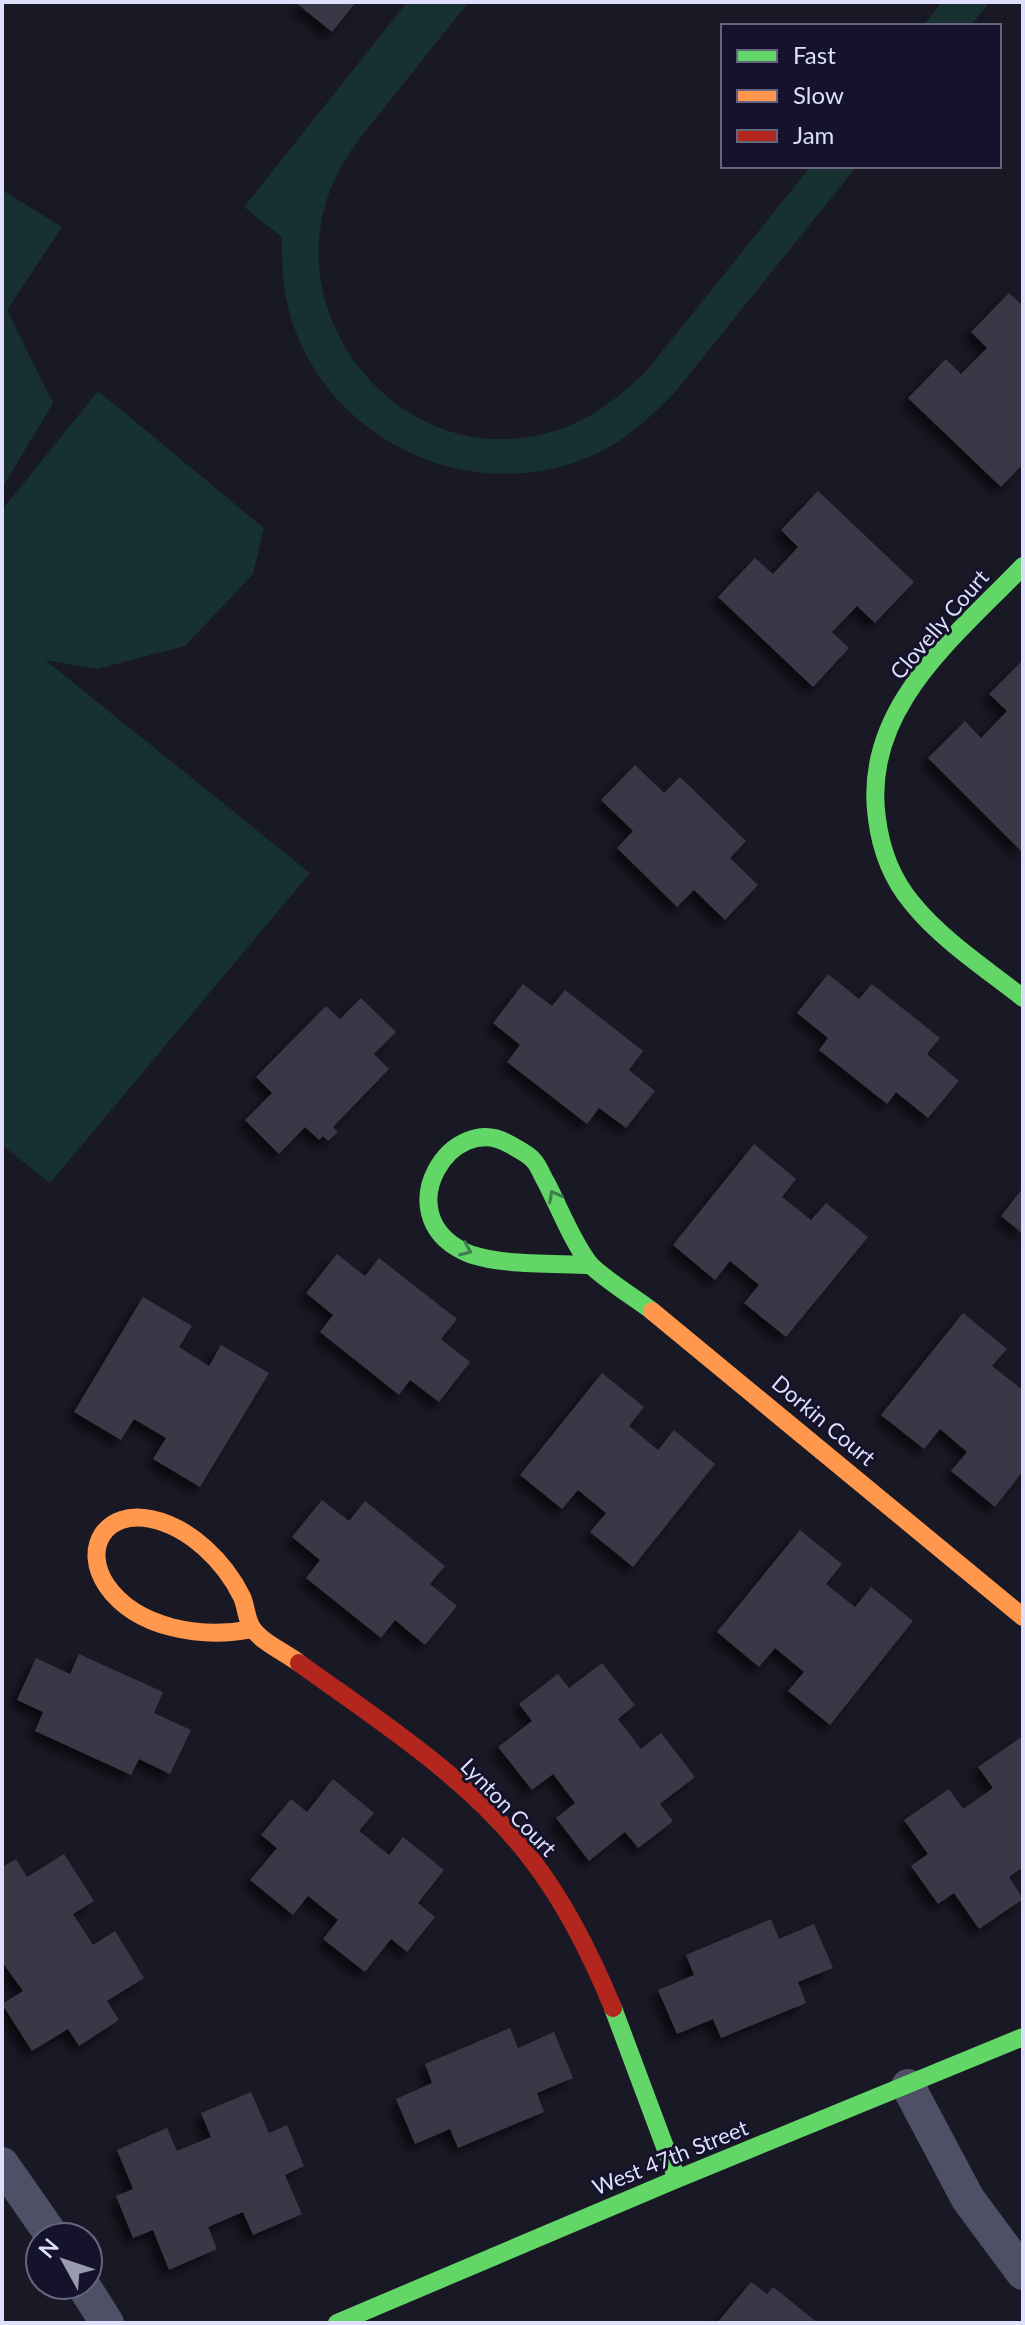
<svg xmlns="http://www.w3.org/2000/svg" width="1025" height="2325" font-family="Lato,sans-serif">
  <defs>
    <filter id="shadow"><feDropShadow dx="-7" dy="7" stdDeviation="4" flood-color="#0009"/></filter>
  </defs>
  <rect width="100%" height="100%" fill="#191925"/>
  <path fill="#16312f" d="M407 2H469C443 34 418 65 393 97 369 127 342 156 329 193 282 324 402 466 540 435 584 425 616 401 647 370L811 166H857L676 391C649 419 621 445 584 459 459 508 313 431 286 298 282 279 282 257 282 237L244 207Z
    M942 2H990L970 26H923Z
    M2 190 62 227 7 310 53 403 2 488Z
    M98 391 264 528 253 574 185 646 97 669 45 660 310 873 50 1183 2 1145V510Z"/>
  <path fill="#383846" filter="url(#shadow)" d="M295 2H356L332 32Z
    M1009 293 1023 306V464L1001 487 908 398 946 359 961 374 987 348 971 332Z
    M818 491 914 582 875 623 857 606 832 632 849 648 813 687 718 597 755 558 773 574 798 547 781 530Z
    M1023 660V849L1021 851 928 758 965 721 981 738 1007 711 989 694Z
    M635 765 664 793 680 777 746 841 730 858 758 885 725 920 694 890 677 907 617 848 633 831 601 800Z
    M828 974 859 999 872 984 940 1038 927 1054 959 1081 928 1118 896 1092 887 1104 819 1050 828 1038 797 1013Z
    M523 984 552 1006 565 990 643 1051 629 1070 655 1091 626 1128 599 1108 587 1124 507 1062 520 1045 493 1023Z
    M361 998 396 1032 374 1054 389 1069 333 1127 338 1132 328 1141 323 1136 319 1140 305 1127 279 1154 245 1120 272 1093 256 1077 326 1006 340 1019Z
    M754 1144 796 1179 782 1197 811 1220 826 1203 868 1237 786 1337 744 1303 759 1285 730 1261 715 1280 673 1245Z
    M1023 1188V1234L1001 1216Z
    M337 1254 365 1276 379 1258 457 1319 441 1339 470 1362 439 1402 410 1380 399 1395 320 1332 333 1315 306 1293Z
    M143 1297 192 1326 179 1347 209 1366 221 1345 269 1373 200 1487 153 1459 166 1438 134 1419 121 1440 74 1412Z
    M963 1313 1007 1349 992 1366 1020 1388 1023 1385V1471L995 1507 951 1471 967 1452 940 1429 924 1449 881 1415Z
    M602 1373 644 1407 629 1426 658 1450 674 1430 715 1464 633 1567 590 1532 606 1513 578 1490 562 1509 520 1475Z
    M322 1500 349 1521 365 1501 445 1566 430 1584 457 1606 425 1645 395 1620 381 1638 306 1578 320 1560 292 1537Z
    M800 1530 842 1564 826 1584 855 1607 871 1587 913 1621 830 1725 788 1691 804 1672 775 1648 759 1667 717 1632Z
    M79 1654 163 1692 154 1713 191 1730 170 1774 139 1759 131 1775 35 1731 43 1712 17 1700 36 1658 70 1674Z
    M602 1663 635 1705 618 1719 641 1749 661 1733 695 1777 660 1804 673 1821 653 1837 638 1848 625 1832 589 1861 556 1818 575 1803 553 1774 532 1790 498 1747 532 1721 519 1704 558 1674 569 1688Z
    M1023 1736V1867L1009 1877 1023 1899 979 1929 954 1893 938 1904 911 1866 928 1854 904 1820 949 1789 963 1809 993 1788 978 1767Z
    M333 1779 374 1813 359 1831 389 1855 403 1837 444 1870 418 1903 435 1917 407 1952 391 1939 365 1972 323 1939 338 1920 308 1896 293 1915 250 1880 277 1848 261 1835 291 1799 307 1812Z
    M64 1854 94 1901 73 1914 93 1945 115 1931 144 1978 107 2001 119 2020 79 2046 68 2029 32 2051 2 2004 23 1991 2 1962V1867L16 1859 27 1877Z
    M771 1919 779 1939 814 1924 833 1968 798 1982 806 2003 721 2038 713 2019 677 2034 658 1990 694 1975 686 1955Z
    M510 2028 518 2048 554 2032 573 2078 537 2093 544 2112 458 2148 450 2129 415 2144 396 2099 432 2083 425 2064Z
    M251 2092 269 2133 287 2125 304 2166 285 2175 302 2214 253 2235 243 2212 208 2227 217 2249 169 2270 153 2230 133 2238 116 2196 133 2189 117 2150 167 2128 177 2151 211 2137 201 2113Z
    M751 2282 767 2294 773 2287 818 2323H717Z"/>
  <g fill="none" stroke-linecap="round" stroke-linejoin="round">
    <path stroke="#4f4f65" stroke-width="34" d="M908 2086 968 2199 1023 2273
      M2 2164 53 2237
      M83 2285 107 2323"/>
    <path stroke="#63d668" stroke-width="18" d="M1023 566C954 638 861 709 877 819 881 850 892 879 912 903 943 941 985 968 1023 998
      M590 1265C556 1263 492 1266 463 1251 387 1213 452 1110 509 1144 516 1148 529 1154 534 1161 539 1166 542 1176 546 1182 559 1207 572 1241 589 1263 598 1275 638 1300 652 1311
      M613 2008 677 2179
      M337 2323 677 2179 1023 2037"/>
    <path stroke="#ff974d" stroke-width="18" d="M652 1311 1023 1617
      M252 1629C203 1639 137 1629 107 1586 81 1548 106 1509 151 1519 190 1527 225 1562 242 1597 246 1606 246 1617 251 1626 260 1642 285 1652 299 1663"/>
    <path stroke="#b3261e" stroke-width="18" d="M299 1663C382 1723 474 1781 535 1864 568 1908 592 1957 613 2008"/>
  </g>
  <defs><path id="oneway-chevron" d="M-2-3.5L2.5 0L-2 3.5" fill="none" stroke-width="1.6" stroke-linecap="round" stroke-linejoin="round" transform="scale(2)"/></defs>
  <g stroke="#407e4d">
    <use href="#oneway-chevron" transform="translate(554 1196) rotate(-118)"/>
    <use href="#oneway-chevron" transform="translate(466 1250) rotate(23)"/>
  </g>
  <g text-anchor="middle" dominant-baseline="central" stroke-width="6" stroke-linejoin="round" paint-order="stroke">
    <g font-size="22" fill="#dfdffd" stroke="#15132b">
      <text transform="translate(939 624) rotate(-49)">Clovelly Court</text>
      <text transform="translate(824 1420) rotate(40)">Dorkin Court</text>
      <text transform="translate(509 1807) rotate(46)">Lynton Court</text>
      <text transform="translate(670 2157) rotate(-22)">West 47th Street</text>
    </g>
  </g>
  <rect width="1025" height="2325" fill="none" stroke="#dfdffd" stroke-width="8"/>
  <rect x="721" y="24" width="280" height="144" fill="#15132b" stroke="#66657f" stroke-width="2"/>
  <rect x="737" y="50" width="40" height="12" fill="#63d668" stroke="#66657f" stroke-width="2"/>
  <text x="793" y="64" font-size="24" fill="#dfdffd">Fast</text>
  <rect x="737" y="90" width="40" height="12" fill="#ff974d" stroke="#66657f" stroke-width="2"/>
  <text x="793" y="104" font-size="24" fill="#dfdffd">Slow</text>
  <rect x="737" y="130" width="40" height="12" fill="#b3261e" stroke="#66657f" stroke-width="2"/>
  <text x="793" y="144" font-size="24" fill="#dfdffd">Jam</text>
  <g transform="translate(64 2261) rotate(310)"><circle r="38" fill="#15132b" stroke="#66657f" stroke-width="2"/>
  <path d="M0-6L14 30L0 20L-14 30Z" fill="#9a9ab1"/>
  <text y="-12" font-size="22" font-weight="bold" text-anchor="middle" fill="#dfdffd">N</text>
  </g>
</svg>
